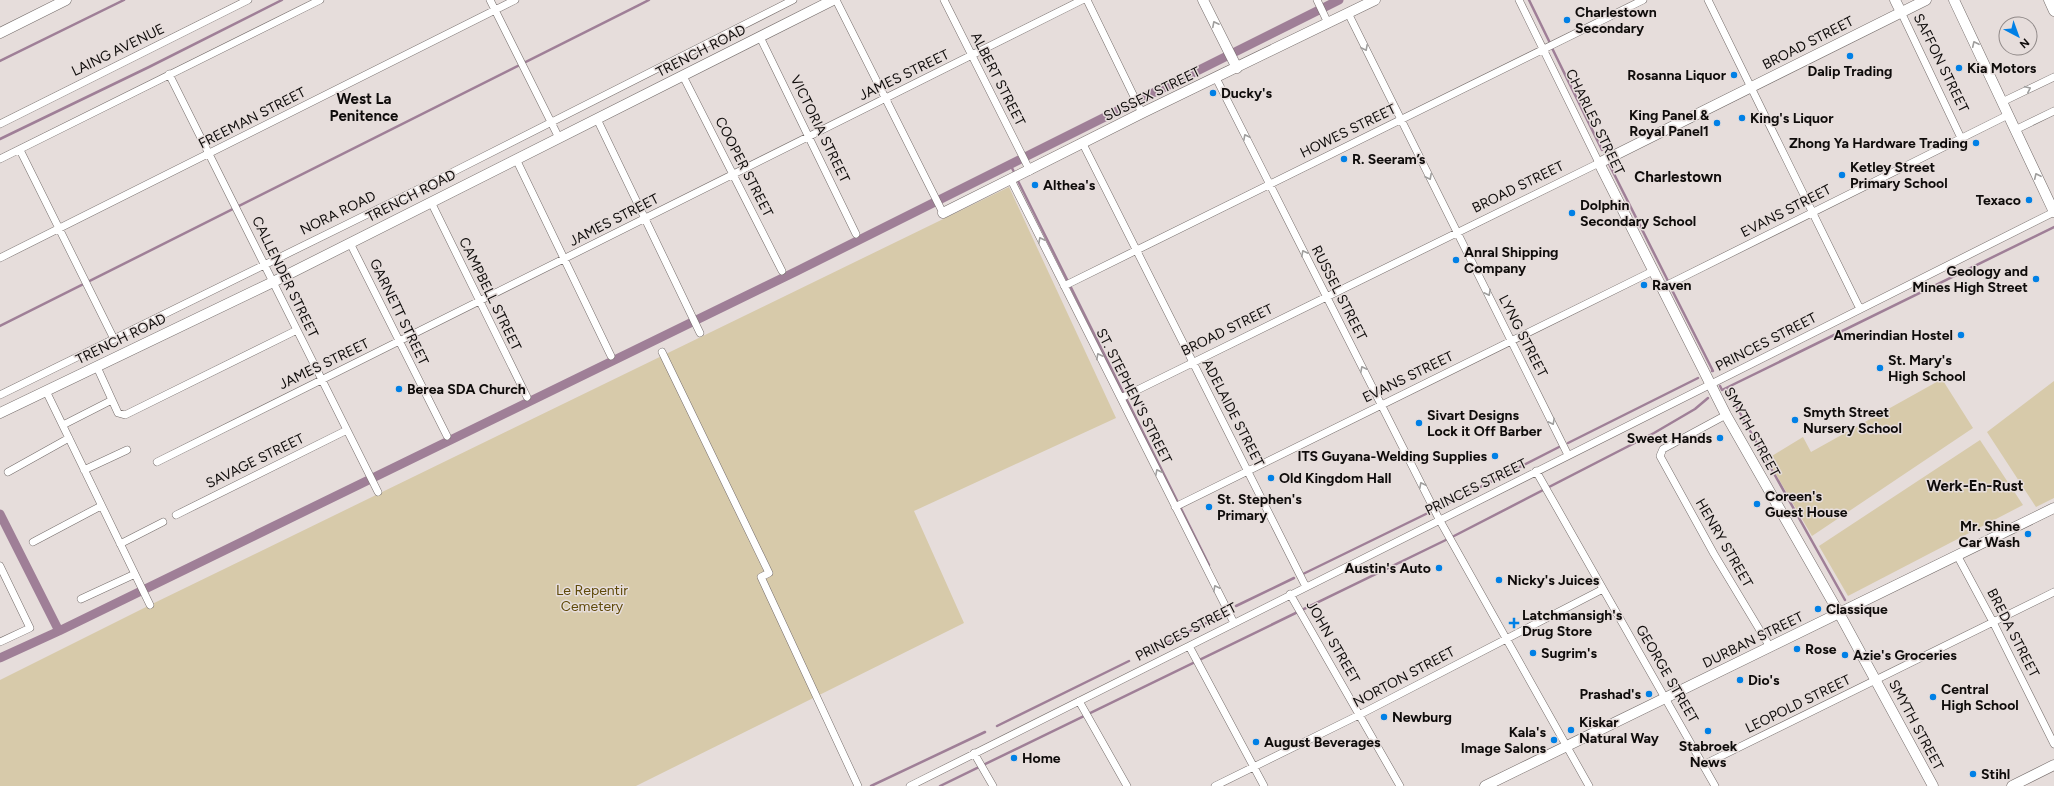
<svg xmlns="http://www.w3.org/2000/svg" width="2054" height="786" font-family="Figtree,sans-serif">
  <rect width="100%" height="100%" fill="#e6dddb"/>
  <path fill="#d7caaa" d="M1009 187 1116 418 914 511 964 623 636 786H0V680L150 605Z
    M1942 379 1973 428 1812 536 1767 459 1803 437 1811 452Z
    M2054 381V498L2036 507 1987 432Z
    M1980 440 2023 505 1848 596 1819 546Z"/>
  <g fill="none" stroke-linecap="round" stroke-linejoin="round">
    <path stroke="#9f7f97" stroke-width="2.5" d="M1529 0 1549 41
      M1552 48 1602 150
      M0 61 124 0
      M0 139 149 67 282 0
      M1010 164 1015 174
      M1609 164 1669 283
      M1017 179 1209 565
      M1671 288 1713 371H1712
      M0 326C216 216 433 109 649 0
      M1720 386 1722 390 2054 227
      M1726 388 1845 600
      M1568 443 1698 378
      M1439 508 1559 447
      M1303 574 1430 512
      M1236 606 1294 578
      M1142 655 1224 614
      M997 726 1129 661
      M871 786 985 732
      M940 786 1454 536 1654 433 1695 409 1708 398"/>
    <path stroke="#9f7f97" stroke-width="9" d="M0 514 59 631
      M0 658 59 631 797 271 1339 0"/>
    <g stroke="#746c6a" stroke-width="8">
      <path id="street" d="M490 0 559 138
        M836 0 943 213
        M944 0 1030 171
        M1087 0 1142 113
        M1317 0 1328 23
        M1708 0 1860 309
        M1901 12 1961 138
        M1348 13 1568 455
        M760 37 856 234
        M169 74 378 492
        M683 76 782 271
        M1216 78 1439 519 1589 786
        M2002 102 2054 77
        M597 119 700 333
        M0 124 248 0
        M2015 130 2054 111
        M1083 144 1306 587
        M20 150 114 339
        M0 159 320 0
        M516 159 611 356
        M1011 180 1234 623
        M431 202 527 397
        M350 243 447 436
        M0 258 515 0
        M1064 286 1643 0
        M1661 288 2008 115
        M662 352 769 573 761 577 858 786
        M97 367 118 413 125 415 297 330
        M46 391 150 605
        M0 395 443 177 793 0
        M1121 398 1599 163 1519 0
        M1726 415 1663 449 1660 456 1714 554 1770 647
        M63 425 112 400
        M157 462 1082 0
        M84 470 127 450
        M1536 471 1715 786
        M8 472 69 438
        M1175 507 1653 271
        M176 515 347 430
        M33 542 101 506
        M120 544 163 522
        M1957 555 1993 622 2054 744
        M0 566 30 628 0 642
        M1290 594 1400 786
        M81 599 135 574
        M1189 646 1264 786
        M1079 701 1127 786
        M974 753 993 786
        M1703 765 2054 592
        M910 786 2054 212
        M1215 786 1359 715 1603 589"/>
    </g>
    <g stroke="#746c6a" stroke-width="11">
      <path id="secondary" d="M1203 0 1237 68
        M1895 0 1901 12
        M1926 0 1599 163 1726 415 1839 613 1933 786
        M1954 0 2054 212
        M2049 0 2054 11
        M0 33 66 0
        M943 213 1142 113 1375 0
        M0 413 273 282 833 0
        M1485 786 2054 508
        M2012 786 2054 765"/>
    </g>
    <use href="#street" stroke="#fff" stroke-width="7"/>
    <use href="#secondary" stroke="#fff" stroke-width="10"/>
  </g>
  <defs><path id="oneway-chevron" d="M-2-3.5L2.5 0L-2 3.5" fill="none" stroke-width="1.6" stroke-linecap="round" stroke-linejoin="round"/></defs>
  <g stroke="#9f9e9d">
    <use href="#oneway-chevron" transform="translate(1215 24) rotate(-117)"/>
    <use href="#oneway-chevron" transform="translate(1975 44) rotate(-115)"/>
    <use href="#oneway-chevron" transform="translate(1365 48) rotate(63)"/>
    <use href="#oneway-chevron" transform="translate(2028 89) rotate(-25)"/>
    <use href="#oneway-chevron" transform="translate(1246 137) rotate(-117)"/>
    <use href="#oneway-chevron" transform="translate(2037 176) rotate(-115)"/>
    <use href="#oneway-chevron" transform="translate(1429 177) rotate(63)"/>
    <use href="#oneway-chevron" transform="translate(1041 240) rotate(-117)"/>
    <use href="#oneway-chevron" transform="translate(1304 253) rotate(-117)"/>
    <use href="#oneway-chevron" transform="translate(1488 293) rotate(63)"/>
    <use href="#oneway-chevron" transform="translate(1099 356) rotate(-117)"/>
    <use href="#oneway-chevron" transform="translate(1363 369) rotate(-117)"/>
    <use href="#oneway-chevron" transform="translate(1552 422) rotate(63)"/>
    <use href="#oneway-chevron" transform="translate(1158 472) rotate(-117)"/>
    <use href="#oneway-chevron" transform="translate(1422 485) rotate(-117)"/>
    <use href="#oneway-chevron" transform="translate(1216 588) rotate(-117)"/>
  </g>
  <g fill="#0080e6" stroke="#e6dddb" stroke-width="1.5">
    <circle cx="1567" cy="20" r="4"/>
    <circle cx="1850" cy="56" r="4"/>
    <circle cx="1959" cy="68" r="4"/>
    <circle cx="1734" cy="75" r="4"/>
    <circle cx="1213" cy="93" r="4"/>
    <circle cx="1742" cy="118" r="4"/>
    <circle cx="1717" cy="123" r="4"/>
    <circle cx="1976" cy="143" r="4"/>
    <circle cx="1344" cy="159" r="4"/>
    <circle cx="1842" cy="175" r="4"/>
    <circle cx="1035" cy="185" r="4"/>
    <circle cx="2029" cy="200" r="4"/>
    <circle cx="1572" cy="213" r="4"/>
    <circle cx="1456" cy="260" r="4"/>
    <circle cx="2036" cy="279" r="4"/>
    <circle cx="1644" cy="285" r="4"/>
    <circle cx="1961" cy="335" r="4"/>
    <circle cx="1880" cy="368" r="4"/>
    <circle cx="399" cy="389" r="4"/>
    <circle cx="1795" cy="420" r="4"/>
    <circle cx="1419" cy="423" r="4"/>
    <circle cx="1720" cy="438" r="4"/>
    <circle cx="1495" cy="456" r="4"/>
    <circle cx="1271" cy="478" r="4"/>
    <circle cx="1757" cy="504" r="4"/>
    <circle cx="1209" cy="507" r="4"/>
    <circle cx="2028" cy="534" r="4"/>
    <circle cx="1439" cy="568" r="4"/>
    <circle cx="1499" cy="580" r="4"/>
    <circle cx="1818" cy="609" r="4"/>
    <path d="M1512 617h4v4h4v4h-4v4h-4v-4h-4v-4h4z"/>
    <circle cx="1797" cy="649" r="4"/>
    <circle cx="1533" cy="653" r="4"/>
    <circle cx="1845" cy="655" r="4"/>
    <circle cx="1740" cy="680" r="4"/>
    <circle cx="1649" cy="694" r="4"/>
    <circle cx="1933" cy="697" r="4"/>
    <circle cx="1384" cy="717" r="4"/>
    <circle cx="1571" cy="730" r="4"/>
    <circle cx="1708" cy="731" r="4"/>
    <circle cx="1554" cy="740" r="4"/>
    <circle cx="1256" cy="742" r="4"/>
    <circle cx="1014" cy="758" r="4"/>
    <circle cx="1973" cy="774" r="4"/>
  </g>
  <g text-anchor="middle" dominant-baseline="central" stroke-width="3" stroke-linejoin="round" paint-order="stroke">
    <g font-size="14" font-weight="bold" fill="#0f0c0b" stroke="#e6dddb" text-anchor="start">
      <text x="1575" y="12">Charlestown<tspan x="1575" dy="16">Secondary</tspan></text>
      <text x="1967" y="68">Kia Motors</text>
      <text x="1850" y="71" text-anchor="middle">Dalip Trading</text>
      <text x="1726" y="75" text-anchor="end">Rosanna Liquor</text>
      <text x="1221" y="93">Ducky's</text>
      <text x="1709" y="115" text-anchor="end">King Panel &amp;<tspan x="1709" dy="16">Royal Panel1</tspan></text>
      <text x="1750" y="118">King's Liquor</text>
      <text x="1968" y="143" text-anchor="end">Zhong Ya Hardware Trading</text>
      <text x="1352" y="159">R. Seeram’s</text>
      <text x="1850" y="167">Ketley Street<tspan x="1850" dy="16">Primary School</tspan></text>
      <text x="1043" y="185">Althea's</text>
      <text x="2021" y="200" text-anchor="end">Texaco</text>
      <text x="1580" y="205">Dolphin<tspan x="1580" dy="16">Secondary School</tspan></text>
      <text x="1464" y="252">Anral Shipping<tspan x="1464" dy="16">Company</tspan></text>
      <text x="2028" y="271" text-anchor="end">Geology and<tspan x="2028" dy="16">Mines High Street</tspan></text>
      <text x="1652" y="285">Raven</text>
      <text x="1953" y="335" text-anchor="end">Amerindian Hostel</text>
      <text x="1888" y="360">St. Mary's<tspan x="1888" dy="16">High School</tspan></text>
      <text x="407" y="389">Berea SDA Church</text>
      <text x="1803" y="412">Smyth Street<tspan x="1803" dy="16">Nursery School</tspan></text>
      <text x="1427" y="415">Sivart Designs<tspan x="1427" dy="16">Lock it Off Barber</tspan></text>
      <text x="1712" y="438" text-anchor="end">Sweet Hands</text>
      <text x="1487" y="456" text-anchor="end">ITS Guyana-Welding Supplies</text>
      <text x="1279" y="478">Old Kingdom Hall</text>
      <text x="1765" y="496">Coreen's<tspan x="1765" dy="16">Guest House</tspan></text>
      <text x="1217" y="499">St. Stephen's<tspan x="1217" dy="16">Primary</tspan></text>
      <text x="2020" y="526" text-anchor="end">Mr. Shine<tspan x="2020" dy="16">Car Wash</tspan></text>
      <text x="1431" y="568" text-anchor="end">Austin's Auto</text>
      <text x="1507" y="580">Nicky's Juices</text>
      <text x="1826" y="609">Classique</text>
      <text x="1522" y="615">Latchmansigh's<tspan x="1522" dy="16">Drug Store</tspan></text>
      <text x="1805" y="649">Rose</text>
      <text x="1541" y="653">Sugrim's</text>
      <text x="1853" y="655">Azie's Groceries</text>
      <text x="1748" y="680">Dio's</text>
      <text x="1941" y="689">Central<tspan x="1941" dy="16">High School</tspan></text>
      <text x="1641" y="694" text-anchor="end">Prashad's</text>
      <text x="1392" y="717">Newburg</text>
      <text x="1579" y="722">Kiskar<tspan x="1579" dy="16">Natural Way</tspan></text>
      <text x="1546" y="732" text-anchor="end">Kala's<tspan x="1546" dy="16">Image Salons</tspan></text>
      <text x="1264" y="742">August Beverages</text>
      <text x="1708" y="746" text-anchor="middle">Stabroek<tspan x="1708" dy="16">News</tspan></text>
      <text x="1022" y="758">Home</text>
      <text x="1981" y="774">Stihl</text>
    </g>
    <g font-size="14" fill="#0f0c0b" stroke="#e6dddb">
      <text transform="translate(1808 43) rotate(-27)">BROAD STREET</text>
      <text transform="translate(118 50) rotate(-26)">LAING AVENUE</text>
      <text transform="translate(701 51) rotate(-27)">TRENCH ROAD</text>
      <text transform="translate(1941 63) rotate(64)">SAFFON STREET</text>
      <text transform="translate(904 75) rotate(-26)">JAMES STREET</text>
      <text transform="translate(998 79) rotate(63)">ALBERT STREET</text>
      <text transform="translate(1152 94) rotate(-26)">SUSSEX STREET</text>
      <text transform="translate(252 118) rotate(-27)">FREEMAN STREET</text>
      <text transform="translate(1595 122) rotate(64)">CHARLES STREET</text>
      <text transform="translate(820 129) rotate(64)">VICTORIA STREET</text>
      <text transform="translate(1348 131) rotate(-26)">HOWES STREET</text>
      <text transform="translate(744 167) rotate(63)">COOPER STREET</text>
      <text transform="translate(1518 187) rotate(-26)">BROAD STREET</text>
      <text transform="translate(411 196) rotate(-27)">TRENCH ROAD</text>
      <text transform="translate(1786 211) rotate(-27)">EVANS STREET</text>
      <text transform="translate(338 213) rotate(-26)">NORA ROAD</text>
      <text transform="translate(614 220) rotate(-27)">JAMES STREET</text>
      <text transform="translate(285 277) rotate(64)">CALLENDER STREET</text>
      <text transform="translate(1339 293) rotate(63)">RUSSEL STREET</text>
      <text transform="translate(490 294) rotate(64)">CAMPBELL STREET</text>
      <text transform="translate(399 312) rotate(64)">GARNETT STREET</text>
      <text transform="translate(1227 330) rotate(-26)">BROAD STREET</text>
      <text transform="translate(1523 336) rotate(63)">LYNG STREET</text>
      <text transform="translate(121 339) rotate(-26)">TRENCH ROAD</text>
      <text transform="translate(1766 342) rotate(-27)">PRINCES STREET</text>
      <text transform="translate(324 364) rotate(-26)">JAMES STREET</text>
      <text transform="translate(1408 377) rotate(-26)">EVANS STREET</text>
      <text transform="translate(1134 396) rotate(63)">ST. STEPHEN'S STREET</text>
      <text transform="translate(1233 413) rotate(63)">ADELAIDE STREET</text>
      <text transform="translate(1752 432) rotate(61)">SMYTH STREET</text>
      <text transform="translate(255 461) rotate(-26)">SAVAGE STREET</text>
      <text transform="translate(1476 487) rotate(-26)">PRINCES STREET</text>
      <text transform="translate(1724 543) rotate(60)">HENRY STREET</text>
      <text transform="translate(1186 632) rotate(-27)">PRINCES STREET</text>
      <text transform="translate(2013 633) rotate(63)">BREDA STREET</text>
      <text transform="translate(1753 640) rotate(-26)">DURBAN STREET</text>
      <text transform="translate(1333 642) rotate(60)">JOHN STREET</text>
      <text transform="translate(1667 674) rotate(60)">GEORGE STREET</text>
      <text transform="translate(1404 677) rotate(-28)">NORTON STREET</text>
      <text transform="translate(1798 704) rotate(-26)">LEOPOLD STREET</text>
      <text transform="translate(1916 725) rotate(62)">SMYTH STREET</text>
    </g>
    <g font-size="14" fill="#5f4908" stroke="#e6dddb">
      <text x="592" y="590">Le Repentir<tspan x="592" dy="16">Cemetery</tspan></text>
    </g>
    <g font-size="15" font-weight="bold" fill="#0f0c0b" stroke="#e6dddb">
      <text x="364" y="99">West La<tspan x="364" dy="17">Penitence</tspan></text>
      <text x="1678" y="177">Charlestown</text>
      <text x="1975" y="486">Werk-En-Rust</text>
    </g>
  </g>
  <g transform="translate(2018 36) rotate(139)"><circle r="19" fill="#e6dddb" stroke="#908988"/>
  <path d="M0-3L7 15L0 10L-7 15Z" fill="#0080e6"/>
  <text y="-6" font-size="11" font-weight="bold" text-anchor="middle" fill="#0f0c0b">N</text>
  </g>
</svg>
